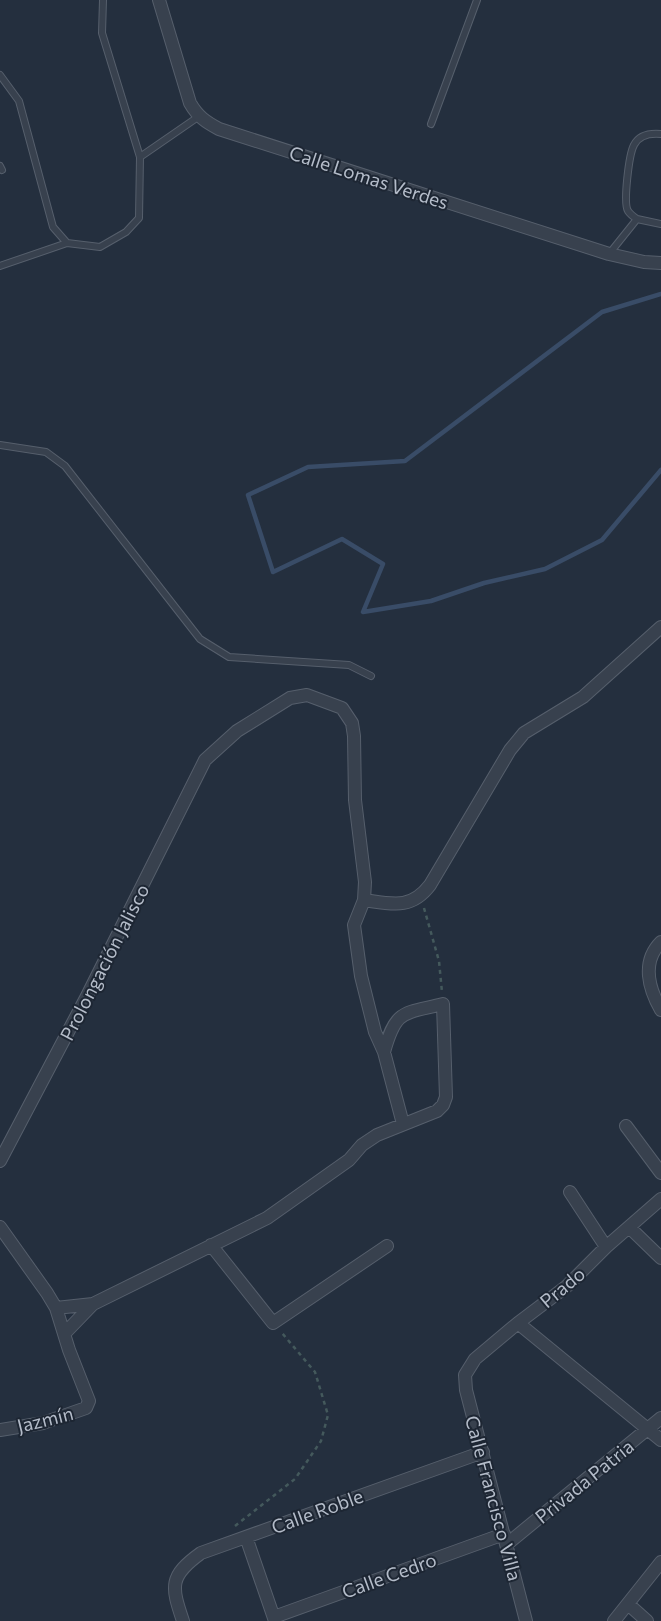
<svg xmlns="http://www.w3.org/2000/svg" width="661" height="1621" font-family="Commissioner,sans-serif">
  <rect width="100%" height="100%" fill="#242f3e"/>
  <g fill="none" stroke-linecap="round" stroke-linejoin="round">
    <path stroke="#394c67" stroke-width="4.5" d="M661 294 602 312 405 461 308 467 248 495 273 572 342 539 383 564 363 612 431 601 484 583 545 569 602 540 661 470"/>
    <g stroke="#565f6c" stroke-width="8">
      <path id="lane" d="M103 0 102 33 140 157
        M0 75 19 101 53 227 67 243 100 247 126 232 139 218 140 157 198 117
        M431 124 477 0
        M0 166 2 170
        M637 219C634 217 630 214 628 211 623 203 629 154 634 145 639 135 650 133 661 134
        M609 254 637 219 661 224
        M0 266 67 243
        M0 445 46 452 65 466 200 639 229 657 349 665 371 676"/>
    </g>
    <g stroke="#565f6c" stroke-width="14">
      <path id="street" d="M159 0 190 103C198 117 206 122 219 129L609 254 644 262 661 263
        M364 900 354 925 361 976 375 1032 384 1052 403 1124
        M661 942C641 962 649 989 661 1010
        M626 1126 661 1173
        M0 1161 87 996 205 760 237 731 290 698 307 695 342 708 352 723 354 736 355 800 365 882 364 900C392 904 411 910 430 885L510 750 524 733 583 697 661 627
        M570 1192 606 1247
        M0 1227 47 1293 56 1308 69 1350 89 1401 86 1408 43 1423 0 1430
        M629 1227 661 1258
        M211 1245 273 1323 387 1246
        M56 1308 93 1304
        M518 1323 661 1440
        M65 1333 93 1304 267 1218 349 1160 362 1145 377 1135 437 1111 443 1105 446 1097 443 1004C403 1014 396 1009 384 1052
        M246 1537 275 1621
        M507 1544 661 1418
        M628 1604 647 1621
        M274 1617 504 1534
        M183 1621C171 1586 169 1576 201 1553L483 1452
        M526 1621 466 1390 465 1375 475 1359 518 1323 567 1286 606 1247 661 1199
        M614 1621 661 1562"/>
    </g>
    <path stroke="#44595c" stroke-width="2.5" stroke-dasharray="4 4" stroke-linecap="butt" d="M424 908 439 961 442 992
      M235 1526 295 1479 321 1441 328 1415 315 1372 282 1333"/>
    <use href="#lane" stroke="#38414e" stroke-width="6"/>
    <use href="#street" stroke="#38414e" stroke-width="12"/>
  </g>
  <g text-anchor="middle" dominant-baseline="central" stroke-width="4" stroke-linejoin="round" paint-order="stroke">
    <g font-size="19" fill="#b4bcc9" stroke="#1d2633">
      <text transform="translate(369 177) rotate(18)">Calle Lomas Verdes</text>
      <text transform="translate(104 962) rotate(-63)">Prolongación Jalisco</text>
      <text transform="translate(562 1287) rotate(-40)">Prado</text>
      <text transform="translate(45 1419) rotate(-14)">Jazmín</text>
      <text transform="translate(584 1481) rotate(-39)">Privada Patria</text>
      <text transform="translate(494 1498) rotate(75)">Calle Francisco Villa</text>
      <text transform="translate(317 1511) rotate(-20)">Calle Roble</text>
      <text transform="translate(389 1575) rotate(-20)">Calle Cedro</text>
    </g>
  </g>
</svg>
